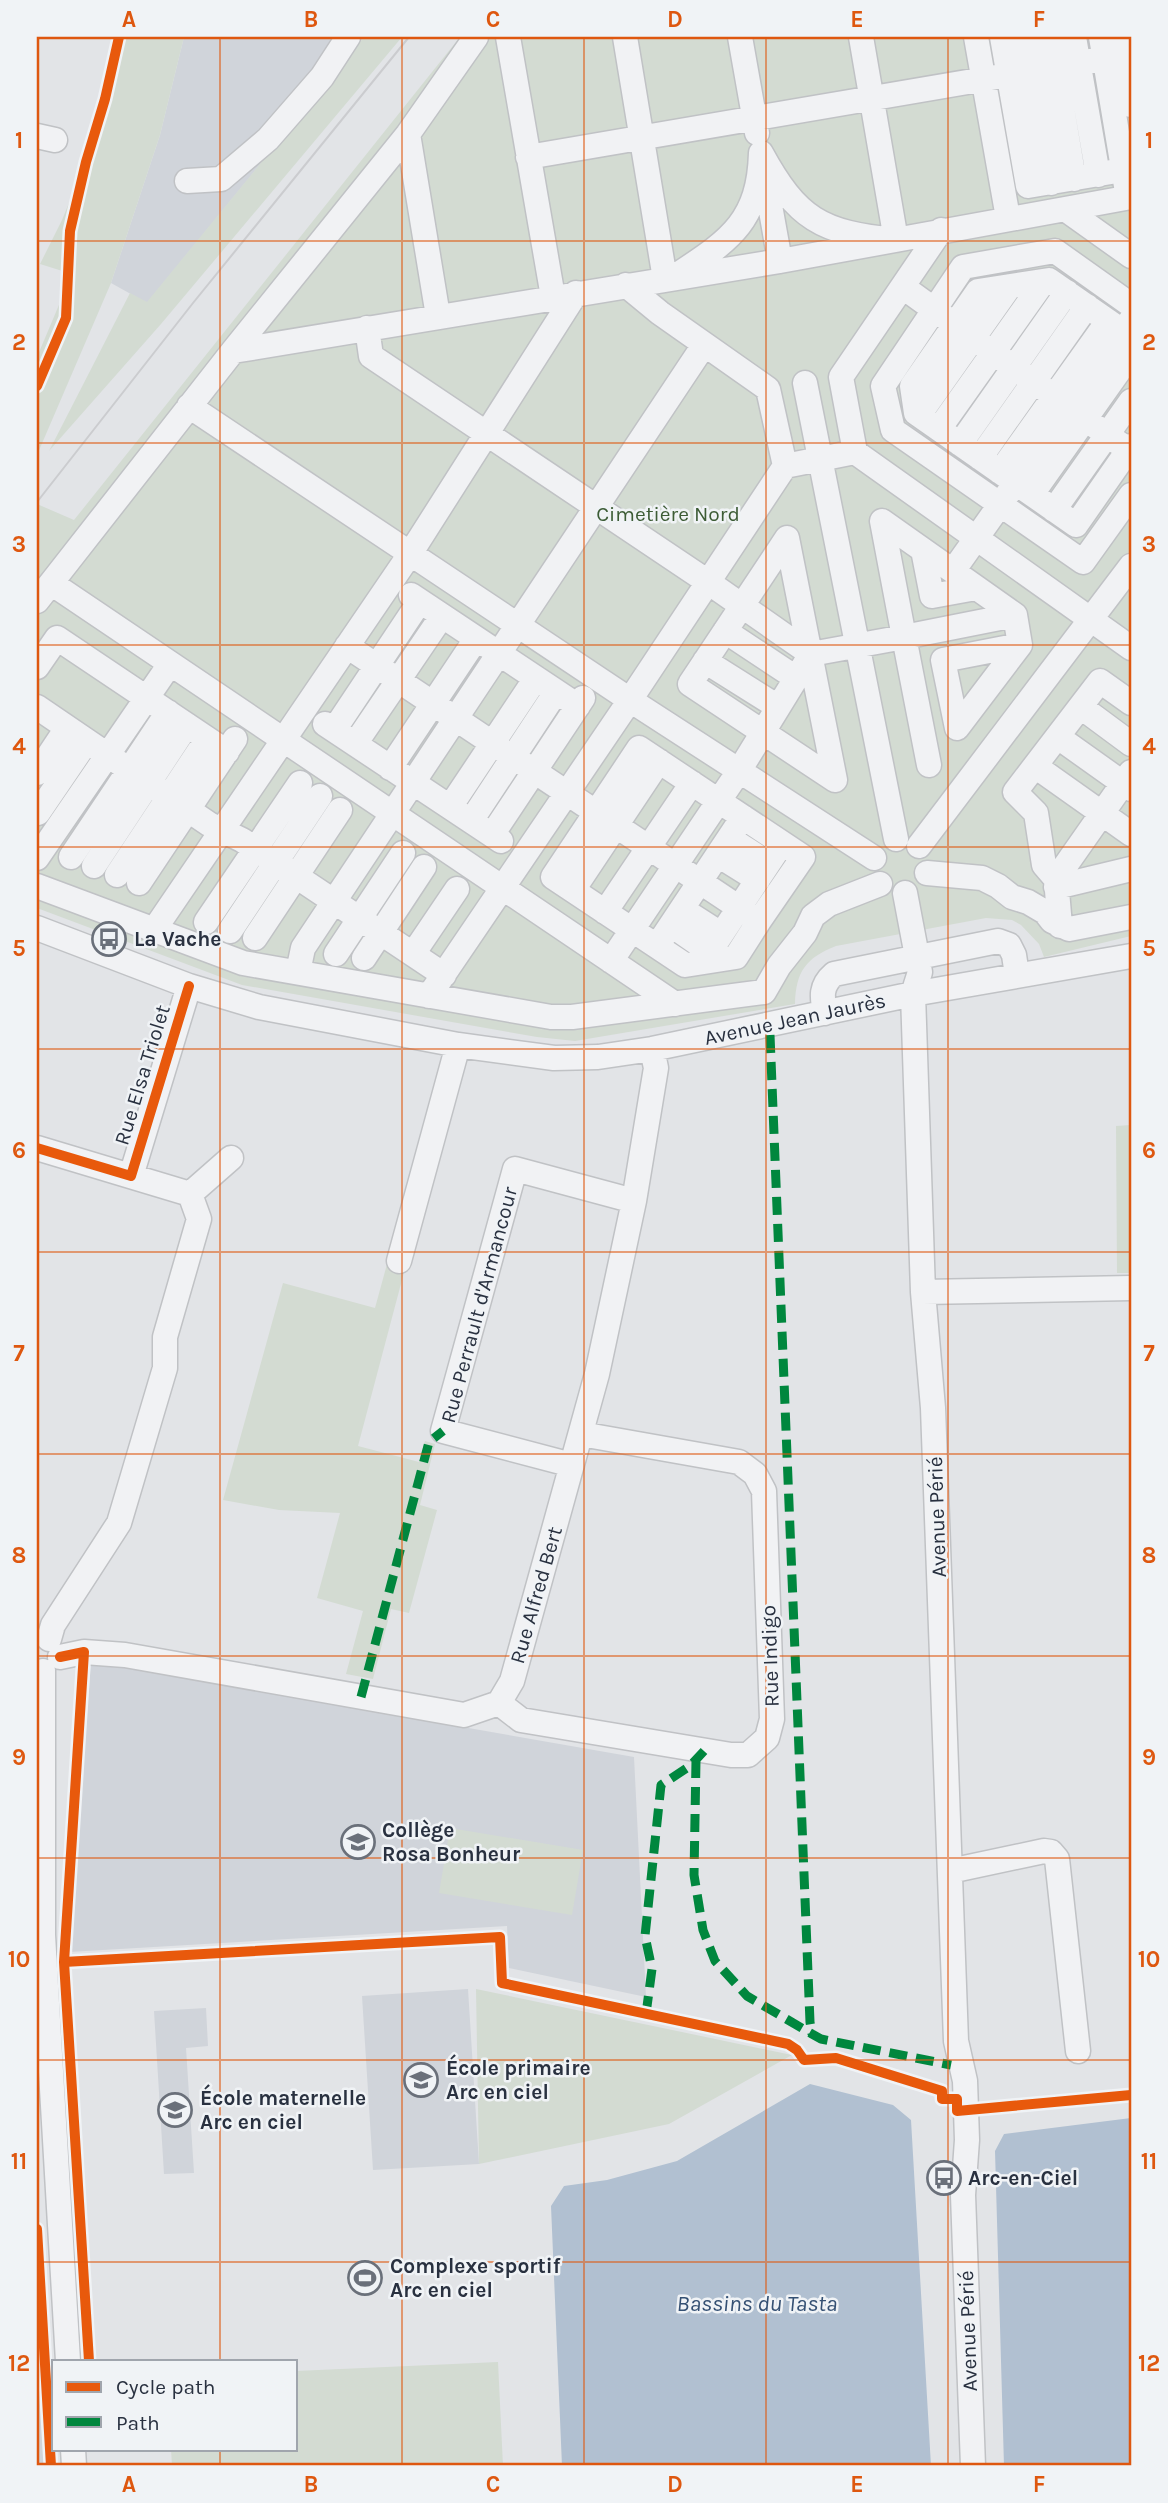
<svg xmlns="http://www.w3.org/2000/svg" width="1168" height="2503" font-family="Karla,sans-serif">
  <rect width="100%" height="100%" fill="#e2e4e7"/>
  <path fill="#d0d4da" d="M184 37H364L147 303 111 283 160 135Z
    M91 1662 634 1757 646 1997 509 1968 507 1926 69 1952Z
    M468 1989 479 2164 373 2170 362 1996Z
    M206 2008 208 2046 186 2048 194 2173 164 2174 154 2011Z
    M37 2314 45 2466H37Z"/>
  <path fill="#d3dbd2" d="M115 37H184L160 135 111 283 37 455V357L72 274 40 264 62 220 96 137Z
    M364 37H402L161 324 49 451 130 293 147 302Z
    M460 37H1131V936L1044 957 1039 944 1021 925 1012 920 986 918 836 946C806 958 796 971 795 1004L575 1041 537 1037 242 985 37 908V504L74 520Z
    M460 1061 358 1446 419 1462 425 1441 435 1444 420 1505 437 1510 409 1613 391 1609 373 1679 346 1674 363 1611 317 1598 340 1513 279 1510 223 1500 283 1283 375 1308 404 1202Z
    M1131 1125 1129 1273H1117L1116 1126Z
    M450 1828 583 1850 572 1915 439 1893Z
    M476 1989 792 2055 669 2124 479 2164Z
    M498 2362 503 2466H172L171 2449H296V2371Z"/>
  <path fill="#b1c0d1" d="M810 2084 893 2105 911 2120 931 2466H562L551 2206 564 2186 607 2180 677 2161Z
    M1131 2118V2466H1004L995 2151 1004 2134Z"/>
  <g fill="none" stroke-linecap="round" stroke-linejoin="round">
    <g stroke="#c0c2c5" stroke-width="27">
      <path id="minor" d="M508 37 553 297
        M625 37 665 279
        M740 37 757 133
        M976 37 1008 218
        M1002 37 1028 186 1123 170
        M1026 37 1051 183
        M1050 37 1074 179
        M1074 37 1098 175
        M1101 37 1126 186
        M1120 37 1131 105
        M408 134 438 316
        M37 136 55 140
        M528 157 1131 54
        M764 172 780 261
        M187 181 221 179 268 139 322 77 348 37
        M1065 209 1131 256
        M680 273C732 239 759 219 761 153 797 219 821 233 896 240L861 37
        M626 285 660 313 768 389 785 466 855 452 841 377 941 230
        M903 287 1131 452
        M1131 305 1055 251 963 267 883 386 893 430 1083 562 1131 495
        M367 328 371 356 708 582 811 654 904 637 929 765
        M1131 337 1049 280 978 291 912 386 916 413 1076 525 1131 446
        M233 351 780 261 1131 197
        M805 383 896 839
        M189 406 630 700 874 858
        M919 415 1010 286
        M939 429 1044 281
        M960 444 1067 292
        M855 452 1131 648
        M980 458 1087 306
        M1000 472 1108 321
        M1032 494 1131 354
        M1054 510 1131 401
        M882 521 1015 615 904 637Z
        M787 538 835 780 690 684Z
        M923 550 932 596 976 588
        M953 571 1131 320
        M51 583 675 1004
        M411 595 578 706
        M37 601 233 351 408 134 476 37
        M1015 615 1020 645 943 660 957 728 1020 645
        M725 631 796 678
        M347 646 513 757C595 812 677 866 759 921L803 857 639 748 553 877 685 965 736 957 759 921
        M705 661 778 707
        M37 667 57 638 227 752
        M37 707 209 824 242 840 444 975
        M1081 707 1131 744
        M325 724 501 841
        M334 730 420 601
        M1058 737 1131 789
        M355 744 442 616
        M1035 766 1131 834
        M390 768 476 639
        M37 773 67 728
        M450 807 536 678
        M38 813 87 741
        M471 821 556 692
        M492 835 583 698
        M729 838 768 863
        M919 846 1131 566
        M718 855 758 880
        M71 857 168 712
        M37 858 170 664
        M94 866 187 725
        M927 873 982 878 998 886 1012 897 1028 902 1045 912 1052 921 1069 929 1131 917
        M117 875 207 739
        M1056 879 1044 865 1036 813 1015 792 1100 681 1131 703
        M139 883 235 739
        M37 886 243 963 551 1017H572L764 992 779 966 805 933 813 916 829 904 880 884
        M1056 887 1131 869
        M573 890 659 761
        M905 893 920 972 913 994 923 1292 933 1408 956 2041 965 2081 966 2110 967 2140 963 2195 973 2466
        M682 909 721 934
        M605 912 692 783
        M206 922 300 783
        M671 925 710 952
        M1060 926 1056 879 1131 772
        M37 928 189 986 259 1007 458 1045 554 1058 598 1057 652 1049 913 994 1131 956
        M154 930 410 554 576 293
        M230 931 320 796
        M255 938 340 810
        M657 946 743 817
        M336 954 403 853
        M413 954 457 889
        M364 958 424 867
        M611 961 739 771 811 654
        M703 962 782 843
        M298 972 303 948 704 345
        M429 996 630 700 785 466
        M825 1013C822 997 820 986 834 974L998 941 1009 945 1014 955 1017 975
        M37 1148 190 1194 199 1219 165 1337V1368L119 1523 53 1625 49 1639
        M131 1176 189 986
        M190 1194 231 1158
        M399 1261 458 1045
        M923 1292 1131 1288
        M572 1465 443 1431 515 1169 634 1201
        M60 1657 84 1652 125 1655 464 1715 499 1703 512 1681 597 1374 634 1201 656 1068 652 1049
        M43 1671V1935L68 2361
        M499 1703 521 1720 731 1755H748L767 1738 772 1719 764 1491 755 1474 739 1462 581 1434
        M950 1871 1044 1851 1051 1852 1057 1859 1078 2051
        M73 2449 74 2466"/>
    </g>
    <use href="#minor" stroke="#f1f2f4" stroke-width="24"/>
    <path stroke="#cbcccf" stroke-width="2" d="M37 502 193 303 409 37"/>
    <path stroke="#00873e" stroke-width="9" stroke-dasharray="18 9" stroke-linecap="butt" d="M770 1035 810 2022 812 2034 821 2039 951 2065
      M361 1697 429 1442 443 1431
      M696 1760 694 1875 703 1930 715 1961 747 1996 812 2034
      M646 2014 652 1969 645 1936 661 1785 690 1766 704 1751"/>
    <g stroke="#f0f3f6" stroke-width="15">
      <path id="cycleway" d="M37 386 66 318 70 231 86 162 105 99 119 37
        M37 1148 131 1176 189 986
        M60 1657 84 1652 64 1962 89 2361
        M64 1962 500 1937 502 1983 788 2044 797 2050 804 2060 836 2058 942 2091V2099H957V2111L1131 2095
        M37 2229 51 2466"/>
    </g>
    <use href="#cycleway" stroke="#e8590c" stroke-width="10"/>
  </g>
  <path fill="none" stroke="#de570f" stroke-width="2" stroke-opacity="0.55" d="M220 37V2361M402 37V2466M584 37V2466M766 37V2466M948 37V2466M37 241H1131M37 443H1131M37 645H1131M37 847H1131M37 1049H1131M37 1252H1131M37 1454H1131M37 1656H1131M37 1858H1131M37 2060H1131M37 2262H1131M220 2449V2466"/>
  <defs>
    <g id="bus-ring" transform="scale(1.75)"><circle r="9.5" fill="#f0f3f6" stroke="#6a707a" stroke-width="1.5"/><path d="M-5-6H5V4H4V6H2V4H-2V6H-4V4H-5ZM-3.5-4V0h7V-4ZM-3.5 1.2v1.5H-2V1.2ZM2 1.2v1.5H3.5V1.2Z" fill="#6a707a"/></g>
    <g id="school-ring" transform="scale(1.75)"><circle r="9.5" fill="#f0f3f6" stroke="#6a707a" stroke-width="1.5"/><path d="M0-5L7-2L0 1L-7-2ZM-4 1L0 2.5L4 1V4Q0 6-4 4Z" fill="#6a707a"/></g>
    <g id="stadium-ring" transform="scale(1.75)"><circle r="9.5" fill="#f0f3f6" stroke="#6a707a" stroke-width="1.5"/><path d="M0-5a6.5 5 0 1 0 0 10a6.5 5 0 1 0 0-10ZM-3.5-1.8h7v3.6h-7Z" fill="#6a707a"/></g>
  </defs>
  <g fill-rule="evenodd">
    <use href="#bus-ring" x="109" y="939"/>
    <use href="#school-ring" x="358" y="1842"/>
    <use href="#school-ring" x="421" y="2080"/>
    <use href="#school-ring" x="175" y="2110"/>
    <use href="#bus-ring" x="944" y="2178"/>
    <use href="#stadium-ring" x="365" y="2278"/>
  </g>
  <g text-anchor="middle" dominant-baseline="central" stroke-width="5" stroke-linejoin="round" paint-order="stroke">
    <g font-size="21" fill="#3d5c36" stroke="#f0f3f6">
      <text x="668" y="514">Cimetière Nord</text>
    </g>
    <g font-size="21" font-weight="bold" fill="#293140" stroke="#f0f3f6" text-anchor="start">
      <text x="134" y="939">La Vache</text>
      <text x="382" y="1830">Collège<tspan x="382" dy="24">Rosa Bonheur</tspan></text>
      <text x="446" y="2068">École primaire<tspan x="446" dy="24">Arc en ciel</tspan></text>
      <text x="200" y="2098">École maternelle<tspan x="200" dy="24">Arc en ciel</tspan></text>
      <text x="968" y="2178">Arc-en-Ciel</text>
      <text x="390" y="2266">Complexe sportif<tspan x="390" dy="24">Arc en ciel</tspan></text>
    </g>
    <g font-size="21" fill="#293140" stroke="#f0f3f6">
      <text transform="translate(795 1019) rotate(-12)">Avenue Jean Jaurès</text>
      <text transform="translate(142 1075) rotate(-73)">Rue Elsa Triolet</text>
      <text transform="translate(479 1305) rotate(-75)">Rue Perrault d'Armancour</text>
      <text transform="translate(937 1517) rotate(-92)">Avenue Périé</text>
      <text transform="translate(536 1595) rotate(-74)">Rue Alfred Bert</text>
      <text transform="translate(770 1656) rotate(-92)">Rue Indigo</text>
      <text transform="translate(968 2331) rotate(-92)">Avenue Périé</text>
    </g>
    <g font-size="23" font-style="italic" fill="#345073" stroke="#f0f3f6">
      <text x="757" y="2303">Bassins du Tasta</text>
    </g>
  </g>
  <rect width="1168" height="2503" fill="none" stroke="#f0f3f6" stroke-width="77"/>
  <rect x="52" y="2360" width="245" height="91" fill="#f0f3f6" stroke="#a0a5ad" stroke-width="2"/>
  <rect x="66" y="2382" width="35" height="10" fill="#e8590c" stroke="#a0a5ad" stroke-width="2"/>
  <text x="116" y="2394" font-size="21" fill="#293140">Cycle path</text>
  <rect x="66" y="2417" width="35" height="10" fill="#00873e" stroke="#a0a5ad" stroke-width="2"/>
  <text x="116" y="2430" font-size="21" fill="#293140">Path</text>
  <rect x="38" y="38" width="1092" height="2426" fill="none" stroke="#de570f" stroke-width="2.5"/>
  <g font-size="23" text-anchor="middle" font-weight="bold" fill="#de570f">
    <text x="129" y="27">A</text>
    <text x="311" y="27">B</text>
    <text x="493" y="27">C</text>
    <text x="675" y="27">D</text>
    <text x="857" y="27">E</text>
    <text x="1039" y="27">F</text>
    <text x="19" y="148">1</text>
    <text x="1149" y="148">1</text>
    <text x="19" y="350">2</text>
    <text x="1149" y="350">2</text>
    <text x="19" y="552">3</text>
    <text x="1149" y="552">3</text>
    <text x="19" y="754">4</text>
    <text x="1149" y="754">4</text>
    <text x="19" y="956">5</text>
    <text x="1149" y="956">5</text>
    <text x="19" y="1158">6</text>
    <text x="1149" y="1158">6</text>
    <text x="19" y="1361">7</text>
    <text x="1149" y="1361">7</text>
    <text x="19" y="1563">8</text>
    <text x="1149" y="1563">8</text>
    <text x="19" y="1765">9</text>
    <text x="1149" y="1765">9</text>
    <text x="19" y="1967">10</text>
    <text x="1149" y="1967">10</text>
    <text x="19" y="2169">11</text>
    <text x="1149" y="2169">11</text>
    <text x="19" y="2371">12</text>
    <text x="1149" y="2371">12</text>
    <text x="129" y="2492">A</text>
    <text x="311" y="2492">B</text>
    <text x="493" y="2492">C</text>
    <text x="675" y="2492">D</text>
    <text x="857" y="2492">E</text>
    <text x="1039" y="2492">F</text>
  </g>
</svg>
